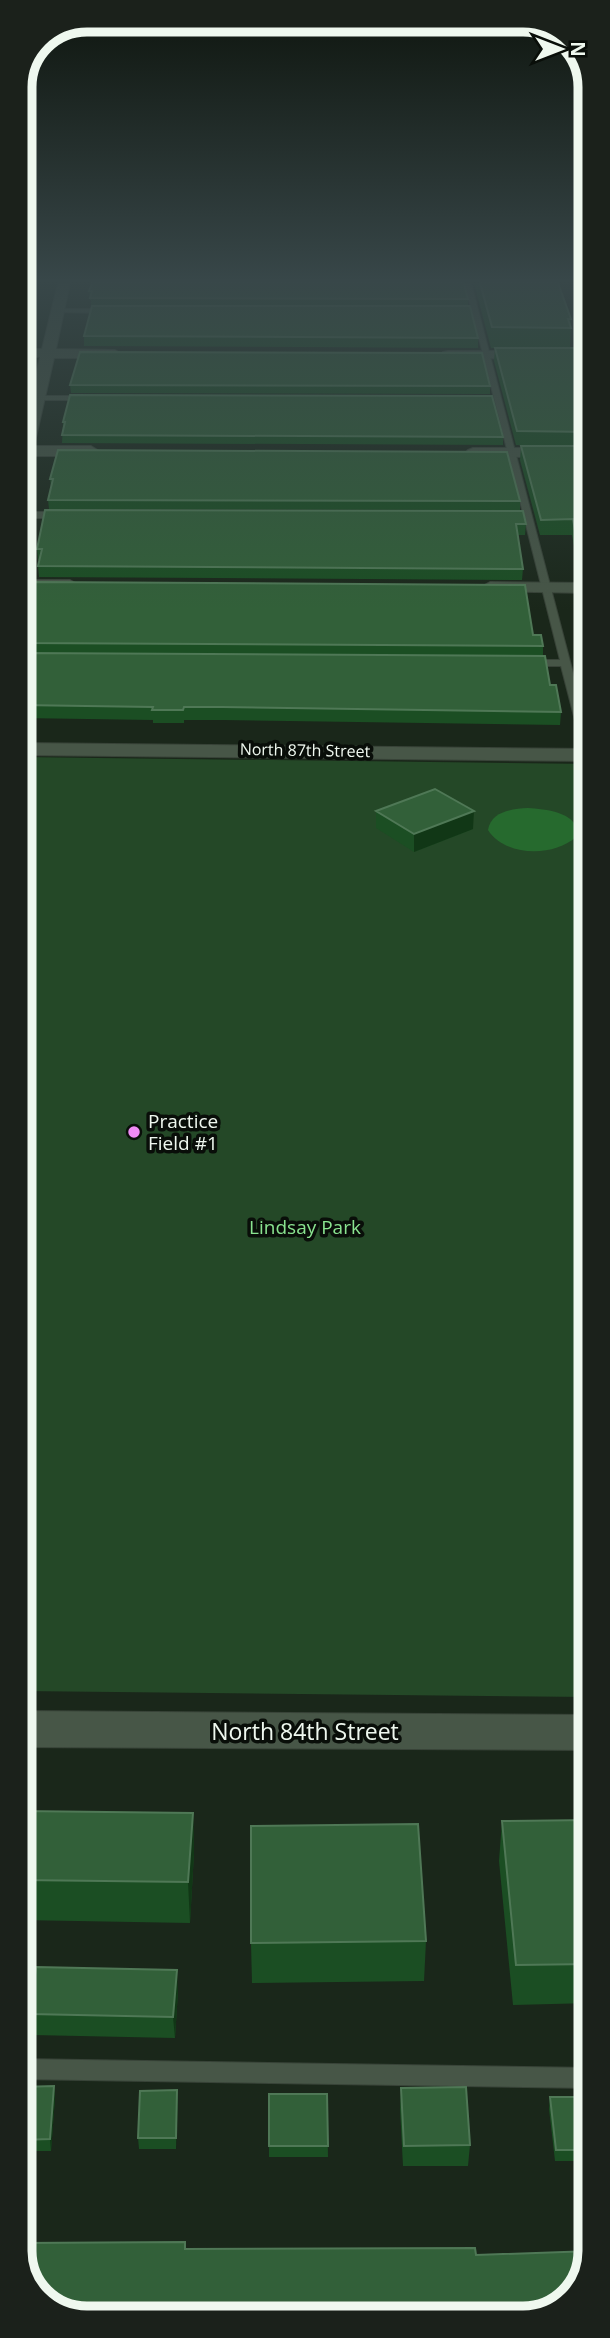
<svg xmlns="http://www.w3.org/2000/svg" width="610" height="2338" font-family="'Open Sans',sans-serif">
  <rect width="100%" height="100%" fill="#1a271a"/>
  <path fill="#244827" d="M20 757 590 764V1697L20 1691Z"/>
  <path fill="#266a2e" d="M528 808C546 809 582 813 576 837 554 857 505 857 488 830 491 811 512 809 528 808Z"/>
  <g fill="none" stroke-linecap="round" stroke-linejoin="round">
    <g stroke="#384338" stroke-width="2">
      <path id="service" d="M465 283H471L590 738V758L584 755 561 666H528L523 663 528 660H560Z
        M57 309H108L112 311 108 313 55 312Z
        M36 396H87L91 398 87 400H39L35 398Z
        M19 512H64L68 515 64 518H19Z
        M20 2059 591 2068V2088L20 2079Z"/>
    </g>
    <g stroke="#384338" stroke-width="2">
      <path id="minor" d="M58 283H70L56 349 115 350 122 354 115 358H54L34 446H91L99 451 91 456H32L27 481 19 486V445L40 357H19V349H42Z
        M448 351H590V359L443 358V352Z
        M473 448H590V458L468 456 465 453 468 450Z
        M20 580H70L79 585 70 590H20Z
        M490 582 590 583V593L484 591 481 587Z
        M20 743 590 749V761L20 755Z"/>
    </g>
    <g stroke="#384338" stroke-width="2">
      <path id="tertiary" d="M20 1711 590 1715V1750L20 1747Z"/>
    </g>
    <use href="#service" fill="#475647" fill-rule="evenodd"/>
    <use href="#minor" fill="#475647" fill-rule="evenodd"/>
    <use href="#tertiary" fill="#475647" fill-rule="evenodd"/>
  </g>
  <path fill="#1b4e23" d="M474 283H558L571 319 570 348 590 389V546H574L572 535H540L520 460 521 446H581L516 445 494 361 495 348H491Z
    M89 291 468 299V306L478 338V348L84 346V336L92 306H91V300H90Z
    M70 385 490 386V394L73 393H71Z
    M63 422 503 437V445L62 443Z
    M50 479 520 501V510L49 509 48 500 51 487Z
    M526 524 525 535H517L523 569 522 580 39 577 38 566 40 560H38L37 549Z
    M533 635 543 646V656L550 685 561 712 560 725 223 720H184V723H153V720L20 718V653H23L22 643Z
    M376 811 473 829 414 852 376 828Z
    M20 1811 193 1813 194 1853 190 1923 20 1920Z
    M591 1820V2003L513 2005 499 1861 502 1821Z
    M426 1941 424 1981 252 1983 251 1943Z
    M178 1991 175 2038 32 2035 30 2014Z
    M54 2086 55 2098 51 2151H20V2087Z
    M401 2088 470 2145 468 2166H403L400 2109Z
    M177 2090 176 2149H139L138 2138Z
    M269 2094H327L328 2157H269Z
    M550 2097H591V2161H555L549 2109Z"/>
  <path fill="#113716" d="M35 283H38L31 314 23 327 19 339V328Z
    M474 811 473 829 414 852V834Z
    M193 1813 194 1853 190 1923 188 1882Z
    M177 1970 178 1991 175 2038 173 2017Z
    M54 2086 55 2098 51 2151 50 2139Z
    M177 2090 178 2101 176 2149V2138Z"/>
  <path fill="#326039" stroke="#4f7856" stroke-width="2" d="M19 283H35L30 305 23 318 19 328Z
    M92 283H464L468 299 90 298 92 291H89Z
    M480 283H558L571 319H568L571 328 492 327Z
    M92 306H470L478 338 84 336Z
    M495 348H575L590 389V432L517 431Z
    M80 352 482 353 490 386 70 385Z
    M70 395 492 396 503 437 62 435 65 422H63Z
    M521 446H590V531H575L573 519 541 520Z
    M58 450 507 452 520 501 48 500 53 479H50Z
    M45 510 523 511 526 524H516L523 569 38 566 42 549H37Z
    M34 582 525 585 533 635H541L543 646 22 643Z
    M20 653 545 656 550 685H556L561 712 222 707H184L183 710H152L153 707 20 705Z
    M435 789 474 811 414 834 376 811Z
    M20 1811 193 1813 188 1882 20 1880Z
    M591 1820V1964L516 1965 502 1821Z
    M418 1824 426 1941 251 1943V1826Z
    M36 1967 177 1970 173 2017 30 2014Z
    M54 2086 50 2139 20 2140V2087Z
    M466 2087 470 2145 404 2146 401 2088Z
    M177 2090 176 2138H138L140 2091Z
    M269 2094H327L328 2146H269Z
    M550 2097H591V2150H556Z
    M185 2242V2249L475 2248 476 2255 591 2251V2252L574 2296 536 2318H78L39 2299 20 2264V2243Z"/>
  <linearGradient id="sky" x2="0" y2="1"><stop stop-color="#0e150e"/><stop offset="0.46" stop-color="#384749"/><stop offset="1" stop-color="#384749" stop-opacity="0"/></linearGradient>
  <rect width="610" height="610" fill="url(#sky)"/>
  <circle fill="#f08bf5" stroke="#090e09" stroke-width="2.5" cx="134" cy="1132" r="7"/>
  <g text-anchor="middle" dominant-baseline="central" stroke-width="7" stroke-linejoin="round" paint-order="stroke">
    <g font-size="16" fill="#eff8ef" stroke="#090e09">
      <text transform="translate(305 750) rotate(1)">North 87th Street</text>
    </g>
    <g font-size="19" fill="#eff8ef" stroke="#090e09" text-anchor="start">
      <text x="148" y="1121">Practice<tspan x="148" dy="22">Field #1</tspan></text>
    </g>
    <g font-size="19" fill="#8ae490" stroke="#090e09">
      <text x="305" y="1227">Lindsay Park</text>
    </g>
    <g font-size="23" fill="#eff8ef" stroke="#090e09">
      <text x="305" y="1731">North 84th Street</text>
    </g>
  </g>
  <path d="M0 0H610V2338H0ZM87 32H523A55 55 0 0 1 578 87V2251A55 55 0 0 1 523 2306H87A55 55 0 0 1 32 2251V87A55 55 0 0 1 87 32Z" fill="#1b211b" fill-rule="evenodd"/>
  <path fill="none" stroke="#eff8ef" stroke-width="9" d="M87 32H523A55 55 0 0 1 578 87V2251A55 55 0 0 1 523 2306H87A55 55 0 0 1 32 2251V87A55 55 0 0 1 87 32Z"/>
  <g transform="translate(561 49) rotate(90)" stroke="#090e09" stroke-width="5" paint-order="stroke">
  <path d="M0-5L12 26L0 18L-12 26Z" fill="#eff8ef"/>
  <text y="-10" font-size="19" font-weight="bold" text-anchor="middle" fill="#eff8ef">N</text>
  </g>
</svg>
